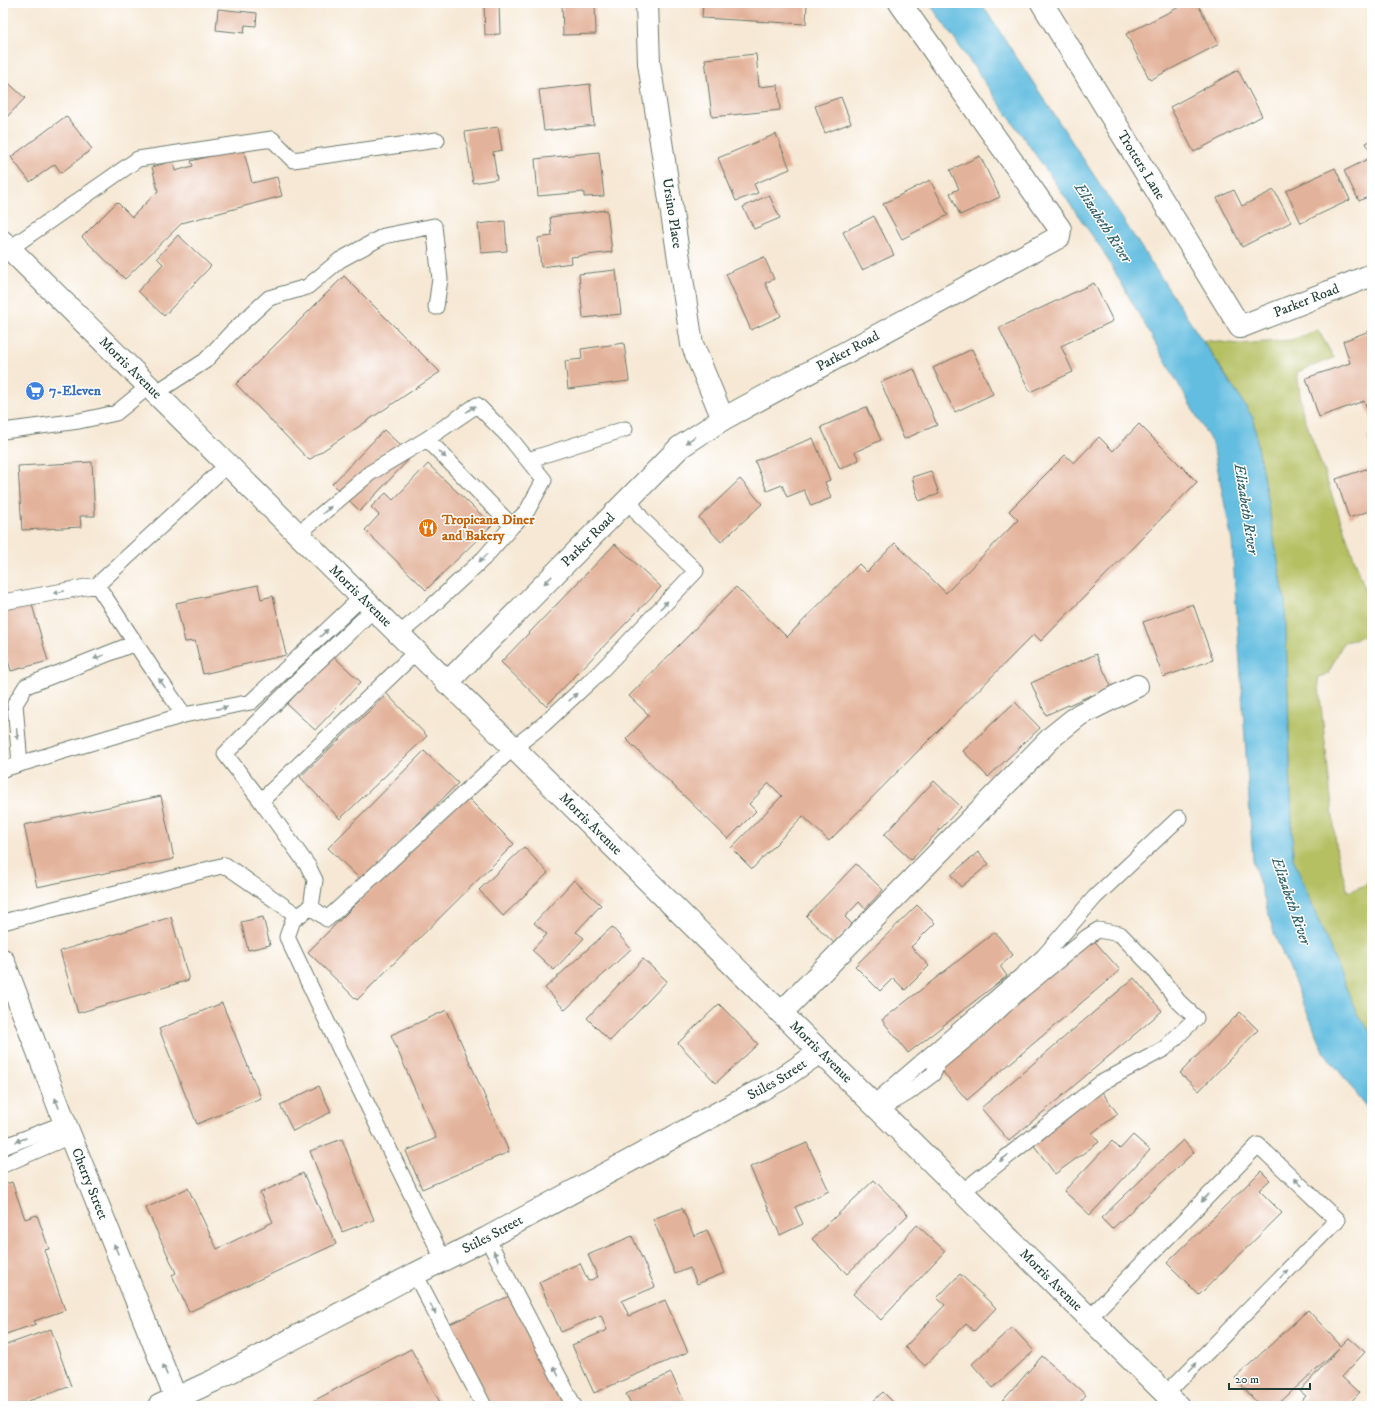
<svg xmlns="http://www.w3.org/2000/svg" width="1375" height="1409" font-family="'IM FELL DW Pica',serif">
  <rect width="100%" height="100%" fill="#fff"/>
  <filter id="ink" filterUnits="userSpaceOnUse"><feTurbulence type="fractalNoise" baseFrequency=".025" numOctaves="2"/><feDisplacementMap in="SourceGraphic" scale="8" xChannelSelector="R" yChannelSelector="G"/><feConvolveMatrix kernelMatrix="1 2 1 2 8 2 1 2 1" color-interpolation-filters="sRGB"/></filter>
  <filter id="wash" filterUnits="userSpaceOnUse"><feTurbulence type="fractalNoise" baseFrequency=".012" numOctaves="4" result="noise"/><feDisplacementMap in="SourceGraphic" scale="16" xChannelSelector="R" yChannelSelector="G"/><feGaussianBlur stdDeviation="0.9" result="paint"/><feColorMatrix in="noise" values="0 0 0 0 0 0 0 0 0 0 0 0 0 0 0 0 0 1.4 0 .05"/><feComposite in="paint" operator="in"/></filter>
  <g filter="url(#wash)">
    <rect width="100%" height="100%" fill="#f6e8d4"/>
    <path fill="#b4c062" stroke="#6a7e4b" d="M1318 330 1334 358 1297 372 1302 410 1372 609V633L1343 643 1328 674 1318 677 1337 854 1348 892 1372 882V1033L1356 1013 1293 858 1285 601 1253 418 1203 340 1239 344 1291 340Z"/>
    <path fill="#63bde0" stroke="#417d8a" d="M929 3H981L1253 418 1285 601 1293 858 1356 1012 1372 1033V1113L1324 1052 1275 936 1253 861 1232 541 1213 445 1103 251Z"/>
    <g id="blocks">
      <path fill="#e3b29a" d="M484 3H499L500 34 485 35Z
        M562 3H595L596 34 563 35Z
        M703 3H807L806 24 702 18Z
        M1187 3H1197L1219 44 1150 80 1126 34Z
        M1366 3H1372V14Z
        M218 9 257 13 256 26 245 25 244 33 216 30Z
        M756 54 759 87 778 85 780 110 712 117 705 59Z
        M1238 70 1262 116 1194 152 1170 107Z
        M3 78 25 98 3 121Z
        M590 84 594 125 544 131 539 90Z
        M841 97 851 123 825 133 815 106Z
        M66 116 92 149 61 173 55 164 30 182 11 157Z
        M498 127 502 150 493 152 497 179 473 183 465 132Z
        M776 134 790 169 754 184 758 193 736 201 718 158Z
        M1372 140V155L1366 143Z
        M243 148 252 183 277 177 282 196 182 223 125 279 82 237 117 202 132 217 158 191 152 167 173 161 175 171 193 166 191 161Z
        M599 152 604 196 584 197V192L538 196 535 159Z
        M980 156 1000 197 960 215 950 193 959 189 950 170Z
        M1372 157V195L1359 201 1344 171Z
        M1335 168 1350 200 1301 223 1286 191Z
        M930 180 948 215 902 239 883 204Z
        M1234 190 1242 206 1274 190 1291 222 1242 247 1217 198Z
        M769 195 780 218 754 229 743 207Z
        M607 210 612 252 571 257 572 263 541 267 538 238 552 236 550 217Z
        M874 216 894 255 862 270 843 232Z
        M505 221 507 251 481 253 478 224Z
        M178 235 211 266 164 316 138 291 163 264 157 258Z
        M764 257 774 279 765 283 781 316 751 330 726 274Z
        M616 270 621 314 583 318 579 274Z
        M344 276 440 372 309 460 236 384Z
        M1094 283 1113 321 1061 346 1073 372 1030 392 999 328Z
        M1372 330V421L1364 401 1319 417 1306 378 1350 363 1343 341Z
        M624 343 629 381 568 389 565 361 582 359 581 349Z
        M972 349 993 394 955 412 933 368Z
        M914 369 937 425 904 439 881 382Z
        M866 407 881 440 855 452 859 460 840 469 821 427Z
        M1139 424 1197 482 1041 641 1034 634 829 841 803 816 752 869 731 848 782 796 769 783 749 804 756 811 728 839 626 739 649 715 629 696 736 587 787 637 859 564 867 572 895 543 946 593 1018 520 1009 511 1065 455 1074 463 1099 437 1113 451Z
        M384 430 412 456 360 511 332 484Z
        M1372 436V450L1367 437Z
        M813 438 830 480 825 482 831 498 811 506 804 490 787 497 782 485 767 491 755 461Z
        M92 462 95 516H80L81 527 22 530 18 466Z
        M428 464 492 525 426 590 365 530 379 515 371 507 386 493 393 500Z
        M1372 467V510L1349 518 1336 479Z
        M931 471 939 494 919 501 912 477Z
        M740 479 762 504 721 542 699 518Z
        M615 544 661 587 546 706 501 662Z
        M258 585 261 599 273 596 286 655 203 674 195 641 185 642 176 603Z
        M31 601 48 661 11 671 3 643V608Z
        M1193 604 1213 660 1163 677 1143 622Z
        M1096 654 1112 688 1092 697 1091 695 1046 715 1031 683Z
        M332 655 361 682 315 730 287 704Z
        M387 694 427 736 340 819 300 777Z
        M1015 702 1040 728 988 777 963 751Z
        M424 751 458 783 362 881 328 848Z
        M934 781 961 807 911 860 884 835Z
        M465 795 514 844 357 1000 308 952Z
        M161 796 174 859 37 887 24 825Z
        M524 847 548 873 503 916 479 890Z
        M978 852 989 864 961 887 951 875Z
        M856 864 883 890 865 909 859 902 845 917 852 924 834 943 806 916Z
        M574 880 601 905 576 932 584 938 554 970 532 950 547 934 534 923Z
        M917 905 935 923 911 947 929 966 905 990 893 978 880 991 855 966Z
        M171 917 189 980 78 1013 60 951Z
        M263 917 270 945 248 950 241 922Z
        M612 927 631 949 565 1010 545 988Z
        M995 932 1013 955 1000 966 1007 976 908 1053 882 1020Z
        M1091 937 1120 970 967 1100 938 1066Z
        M643 959 667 981 610 1041 587 1018Z
        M1134 978 1162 1011 1009 1141 981 1108Z
        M222 1003 261 1098 197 1124 159 1029Z
        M719 1004 758 1044 716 1083 678 1043Z
        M447 1010 509 1152 422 1189 406 1151 436 1138 391 1035Z
        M1240 1012 1258 1030 1199 1091 1180 1073Z
        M319 1086 331 1112 293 1131 280 1105Z
        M1100 1089 1118 1114 1092 1133 1099 1142 1055 1174 1030 1140Z
        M1133 1135 1150 1150 1090 1215 1064 1191 1112 1141 1120 1149Z
        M342 1139 374 1220 342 1232 310 1151Z
        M1183 1140 1194 1152 1112 1229 1101 1218Z
        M807 1143 829 1191 795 1207 803 1224 780 1235 750 1167Z
        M1261 1171 1270 1180 1259 1190 1282 1213 1199 1295 1167 1263Z
        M303 1173 336 1244 189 1312 172 1275 176 1273 146 1208 188 1188 217 1249 273 1222 260 1193Z
        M874 1180 908 1215 847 1274 812 1239Z
        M12 1182 25 1219 37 1215 49 1249 44 1250 65 1310 34 1321 36 1324 3 1335V1185Z
        M682 1208 694 1236 707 1230 724 1273 697 1284 690 1268 675 1274 653 1219Z
        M917 1225 945 1251 881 1320 853 1294Z
        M632 1236 655 1287 622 1301 629 1316 665 1300 688 1352 594 1393 572 1345 607 1330 601 1315 561 1332 539 1282 580 1263 588 1281 598 1277 588 1255Z
        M960 1274 996 1308 974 1331 966 1324 925 1366 905 1347 945 1305 937 1298Z
        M511 1295 565 1406H490L450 1324Z
        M1308 1310 1341 1346 1349 1338 1365 1352 1342 1377 1359 1393 1347 1406H1297L1306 1396 1300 1391 1339 1348 1276 1406H1260L1235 1378Z
        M1012 1327 1034 1351 993 1388 972 1364Z
        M51 1329 71 1386 14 1406H3V1346Z
        M411 1349 442 1406H304Z
        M1042 1356 1086 1395 1076 1406H998Z
        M671 1373 685 1403 678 1406H632L626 1394Z
        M883 1392 897 1406H868Z"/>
    </g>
  </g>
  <g filter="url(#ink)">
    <use href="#blocks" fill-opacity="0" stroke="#6a796c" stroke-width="1"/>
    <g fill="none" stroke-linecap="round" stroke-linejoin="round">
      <g stroke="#6a796c" stroke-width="17">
        <path id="lane" d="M9 249 138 159 272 139 293 160 437 140
          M154 394 205 361 231 333 269 298 307 287 340 260 384 236 434 226 440 279 436 307
          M3 431 79 421 116 413 148 387
          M427 439 477 405 510 438 544 480 527 511 512 526
          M528 460 625 429
          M297 535 370 473 427 439 512 526 484 558 430 608 398 635
          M97 585 151 667 184 715
          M3 602 97 585 227 465
          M416 652 261 801 308 866 315 880 311 907 293 920 287 937 339 1047 444 1261
          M20 764 15 704 26 686 135 643
          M3 769 184 715 251 702 361 598
          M261 801 225 754 306 673 373 610
          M311 907 327 919 513 748 544 724 599 673 696 571 642 519 628 499
          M3 922 225 865 298 916
          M873 1104 1043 957 1095 897 1179 818
          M879 1110 908 1093 933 1074 938 1063 982 1027 1015 996 1087 937 1098 930 1120 934 1153 968 1178 1001 1196 1018 1164 1049 1101 1083 962 1192
          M3 1147 65 1123
          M3 1165 70 1136
          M487 1238 574 1406
          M415 1274 484 1406
          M1089 1318 1258 1145 1337 1220 1166 1394"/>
      </g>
      <g stroke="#6a796c" stroke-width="24">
        <g id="street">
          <path id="s1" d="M647 3 649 63 692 344 723 419"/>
          <path id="s2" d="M1042 3 1240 327 1372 275"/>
          <path id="s3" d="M447 683 680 447 723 419 1059 237 1060 229 900 3"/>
          <path d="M781 1013 1053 736 1079 715 1137 686"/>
          <path id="s4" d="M159 1406 213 1381 415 1274 487 1238 781 1079 820 1052"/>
        </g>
      </g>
      <g stroke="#6a796c" stroke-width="24">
        <g id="secondary">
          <path id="s5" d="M3 960 65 1123 179 1406"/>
        </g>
      </g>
      <g stroke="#6a796c" stroke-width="24">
        <g id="primary">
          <path id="s6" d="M3 242 1178 1406"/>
        </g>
      </g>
      <use href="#lane" stroke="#fff" stroke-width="15"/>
      <use href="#street" stroke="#fff" stroke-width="22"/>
      <use href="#secondary" stroke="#fff" stroke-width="22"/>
      <use href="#primary" stroke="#fff" stroke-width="22"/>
    </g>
    <defs><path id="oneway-solid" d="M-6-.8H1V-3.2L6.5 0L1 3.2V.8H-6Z"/></defs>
    <g fill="#8f9e9a">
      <use href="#oneway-solid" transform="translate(471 409) rotate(-34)"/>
      <use href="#oneway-solid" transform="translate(690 440) rotate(146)"/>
      <use href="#oneway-solid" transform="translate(442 454) rotate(45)"/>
      <use href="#oneway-solid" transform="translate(327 510) rotate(-41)"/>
      <use href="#oneway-solid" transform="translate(483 558) rotate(135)"/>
      <use href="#oneway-solid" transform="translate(548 580) rotate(135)"/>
      <use href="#oneway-solid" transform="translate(59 592) rotate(170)"/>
      <use href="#oneway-solid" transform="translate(664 605) rotate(-46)"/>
      <use href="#oneway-solid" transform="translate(324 633) rotate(-44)"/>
      <use href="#oneway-solid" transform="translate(99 657) rotate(159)"/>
      <use href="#oneway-solid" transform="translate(162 683) rotate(-125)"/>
      <use href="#oneway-solid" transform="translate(573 697) rotate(-43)"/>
      <use href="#oneway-solid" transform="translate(222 708) rotate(-11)"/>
      <use href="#oneway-solid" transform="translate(17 734) rotate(85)"/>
      <use href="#oneway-solid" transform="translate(57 1103) rotate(-111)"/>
      <use href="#oneway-solid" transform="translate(21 1140) rotate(159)"/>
      <use href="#oneway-solid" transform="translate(1004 1158) rotate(142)"/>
      <use href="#oneway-solid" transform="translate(1298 1182) rotate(-137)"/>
      <use href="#oneway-solid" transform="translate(1205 1198) rotate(134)"/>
      <use href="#oneway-solid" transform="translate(116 1249) rotate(-112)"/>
      <use href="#oneway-solid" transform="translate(496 1256) rotate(-118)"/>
      <use href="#oneway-solid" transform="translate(1284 1274) rotate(-46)"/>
      <use href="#oneway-solid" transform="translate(433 1309) rotate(62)"/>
      <use href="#oneway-solid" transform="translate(1193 1367) rotate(-46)"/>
      <use href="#oneway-solid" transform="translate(165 1370) rotate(-112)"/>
      <use href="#oneway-solid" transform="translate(556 1371) rotate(-117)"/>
    </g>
  </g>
  <defs>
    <g id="supermarket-disc" transform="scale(1)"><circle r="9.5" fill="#3f7fe0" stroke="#fff"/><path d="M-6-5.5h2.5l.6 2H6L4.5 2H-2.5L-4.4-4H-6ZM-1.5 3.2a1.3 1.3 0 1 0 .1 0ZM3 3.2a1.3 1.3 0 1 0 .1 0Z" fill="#fff"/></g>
    <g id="restaurant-disc" transform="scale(1)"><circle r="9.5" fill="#e8710a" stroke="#fff"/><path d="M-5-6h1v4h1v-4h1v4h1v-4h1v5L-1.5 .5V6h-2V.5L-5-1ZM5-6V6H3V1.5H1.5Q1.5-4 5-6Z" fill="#fff"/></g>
  </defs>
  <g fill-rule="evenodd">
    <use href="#supermarket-disc" x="35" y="391"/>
    <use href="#restaurant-disc" x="428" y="528"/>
  </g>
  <g text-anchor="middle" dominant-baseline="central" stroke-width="3" stroke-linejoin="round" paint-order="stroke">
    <g font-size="14" fill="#1f3d34" stroke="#fff">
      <text stroke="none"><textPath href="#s2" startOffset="190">Trotters Lane</textPath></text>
      <text stroke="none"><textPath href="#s1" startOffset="212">Ursino Place</textPath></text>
      <text stroke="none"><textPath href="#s2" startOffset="451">Parker Road</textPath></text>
      <text stroke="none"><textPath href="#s3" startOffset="525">Parker Road</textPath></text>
      <text stroke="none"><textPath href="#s6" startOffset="179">Morris Avenue</textPath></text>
      <text stroke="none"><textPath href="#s3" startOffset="201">Parker Road</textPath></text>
      <text stroke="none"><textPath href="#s6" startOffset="503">Morris Avenue</textPath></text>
      <text stroke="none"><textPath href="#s6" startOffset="827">Morris Avenue</textPath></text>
      <text stroke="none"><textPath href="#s6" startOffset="1151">Morris Avenue</textPath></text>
      <text stroke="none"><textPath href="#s4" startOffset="699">Stiles Street</textPath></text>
      <text stroke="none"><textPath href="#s5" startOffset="240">Cherry Street</textPath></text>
      <text stroke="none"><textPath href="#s4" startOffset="375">Stiles Street</textPath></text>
      <text stroke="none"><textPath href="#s6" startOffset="1475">Morris Avenue</textPath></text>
    </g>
    <g font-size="14" font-weight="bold" fill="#366cbe" stroke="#fff" text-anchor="start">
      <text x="49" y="391">7-Eleven</text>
    </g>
    <g font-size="14" font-weight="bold" fill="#c56008" stroke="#fff" text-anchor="start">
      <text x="442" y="520">Tropicana Diner<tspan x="442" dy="16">and Bakery</tspan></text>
    </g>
    <g font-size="15" font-style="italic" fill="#336368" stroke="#fff">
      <text transform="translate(1103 223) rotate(57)">Elizabeth River</text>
      <text transform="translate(1246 509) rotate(81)">Elizabeth River</text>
      <text transform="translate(1291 901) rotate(71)">Elizabeth River</text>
    </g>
  </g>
  <rect width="1375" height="1409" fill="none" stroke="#fff" stroke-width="16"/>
  <path d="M1229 1383v6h81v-6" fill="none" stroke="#1f3d34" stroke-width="2"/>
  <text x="1235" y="1383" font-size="12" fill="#1f3d34" stroke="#ffffff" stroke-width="3" paint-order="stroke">20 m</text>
</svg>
